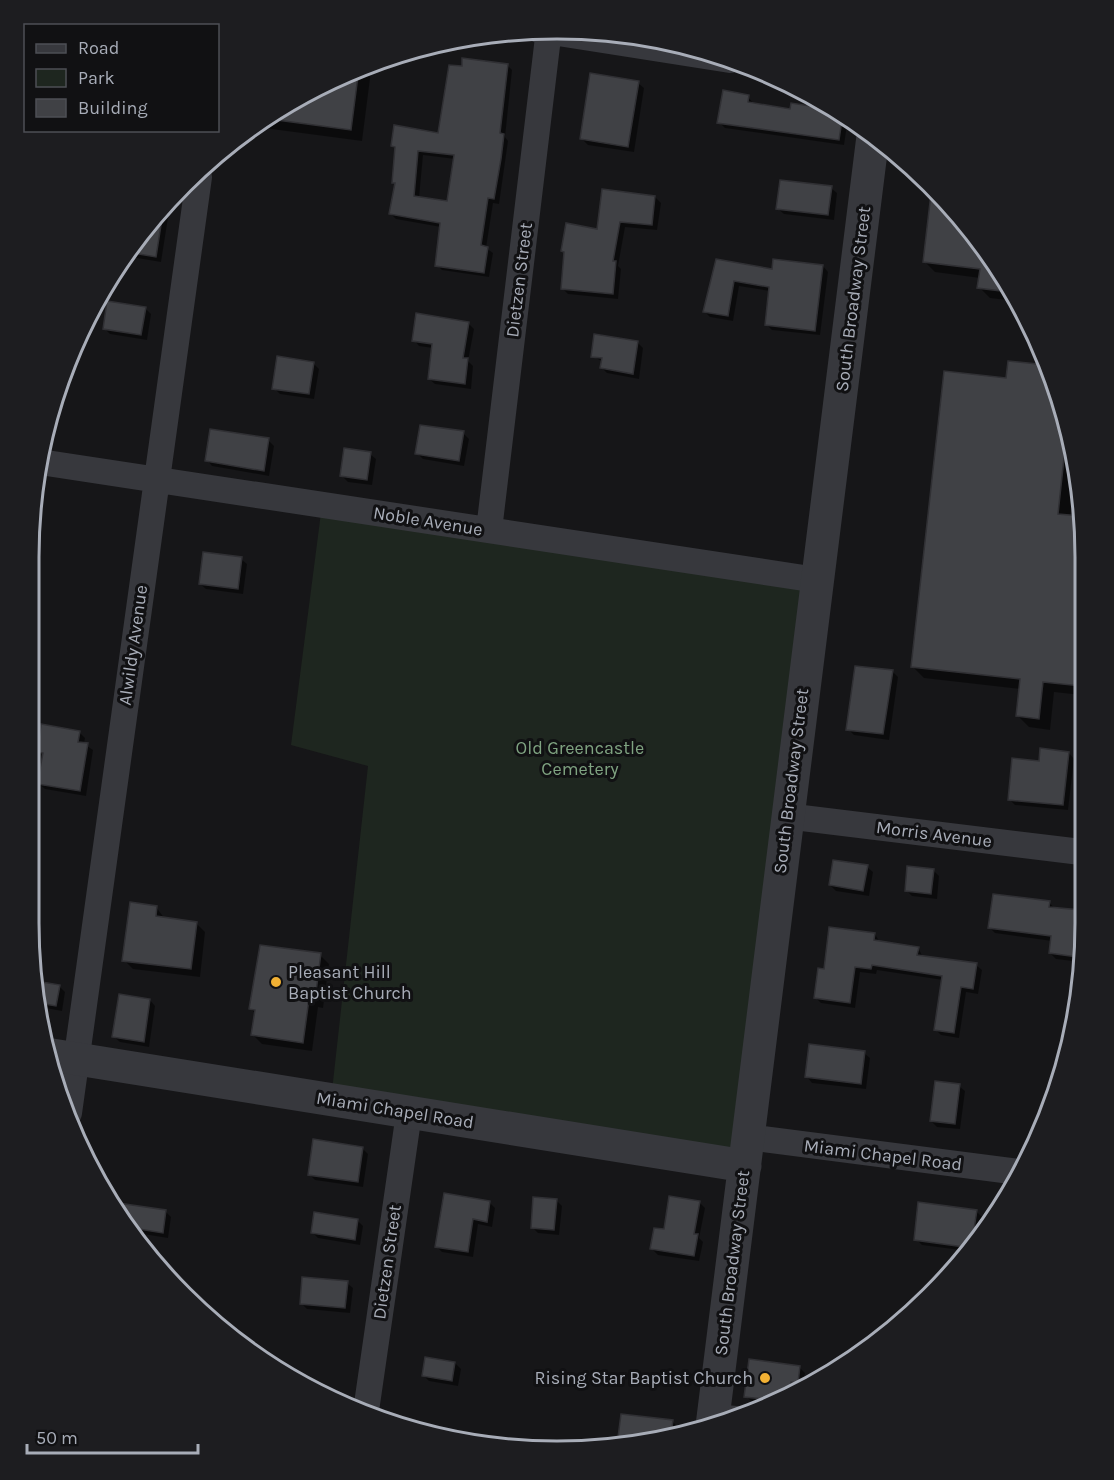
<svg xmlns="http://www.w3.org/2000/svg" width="1114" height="1480" font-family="Karla,sans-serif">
  <rect width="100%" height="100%" fill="#161618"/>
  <path fill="#1e261f" d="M322 505 817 580 745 1166 331 1100 368 766 291 745Z"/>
  <path fill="#0007" fill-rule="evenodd" d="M372 63 362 141 264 128 258 122 354 69Z
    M507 65 512 70 505 137 508 141 499 204 493 203 486 248 493 253 489 277 442 270 437 265 441 227 396 219 391 214 397 185 394 183 397 150 392 146 439 134ZM423 155 455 159 448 203 419 198Z
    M638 83 644 88 634 152 588 145 582 139Z
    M748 97 754 104 791 111 840 112 848 118 844 145 725 128 719 122Z
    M934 187 996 263 1015 301 990 298 979 287 980 278 935 272 924 261Z
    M831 188 837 193 834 220 784 214 778 209Z
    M655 197 661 203 657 230 625 227 618 266 621 269 618 299 568 294 562 288 598 231Z
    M170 205 161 262 125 256 138 236Z
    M717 261 773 270 823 266 828 272 820 335 772 330 767 325 770 291 739 286 733 321 710 317 705 312Z
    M145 308 151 314 147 340 110 334 104 328Z
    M468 323 474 329 468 361 473 366 471 389 435 384 429 379 433 348 419 346 414 340Z
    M638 343 643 348 639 379 607 373 602 368 603 362 593 356Z
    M313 363 319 369 314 399 280 394 274 388Z
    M1047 367 1057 387 1076 466 1070 517 1081 518V695L1054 692 1050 730 1029 727 1018 716 1021 689 924 678 912 666 1007 380Z
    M463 433 469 439 464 466 423 459 417 453Z
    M268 440 274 446 269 476 212 466 207 460Z
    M370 454 376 459 372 485 348 482 342 476Z
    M241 559 247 564 243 594 206 589 200 584Z
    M893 672 898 677 889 740 854 735 848 729Z
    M79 732 85 738 84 744 93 750 86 796 45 789 39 784 44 756 39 751Z
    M1069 753 1074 759 1068 810 1015 805 1009 799 1040 762Z
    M867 867 873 872 869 896 836 891 830 885Z
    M933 870 939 876 937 899 912 896 906 890Z
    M1049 902 1055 909 1081 912V962L1056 959 1050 953 1052 941 995 933 989 927Z
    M156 907 165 919 196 923 205 932 200 977 133 969 124 960Z
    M875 934 880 943 918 948 923 957 976 965 982 970 978 994 966 992 959 1038 941 1035 935 1029 943 980 877 970 876 974 860 972 855 1008 821 1003 816 998 825 970Z
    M320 955 329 964 323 1008 318 1007 312 1051 262 1044 253 1035 256 1014 251 1009Z
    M36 983 59 986 65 992 62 1011 40 1007Z
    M150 1000 155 1006 149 1047 120 1042 114 1037Z
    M864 1053 870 1058 866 1089 812 1083 807 1077Z
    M959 1086 965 1091 960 1129 937 1127 931 1121Z
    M362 1148 368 1154 363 1187 315 1180 310 1175Z
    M556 1200 562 1206 559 1235 538 1233 532 1227Z
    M489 1202 495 1208 492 1227 478 1224 473 1257 442 1252 437 1247Z
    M699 1202 705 1208 699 1238 703 1242 699 1261 658 1255 652 1249 665 1231Z
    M113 1204 165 1211 171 1217 168 1238 137 1233Z
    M976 1211 982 1217 979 1237 968 1251 922 1245 916 1239Z
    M357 1220 363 1226 360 1245 318 1238 312 1232Z
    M347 1283 353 1288 350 1313 307 1309 301 1303Z
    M455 1363 461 1369 458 1386 429 1381 424 1376Z
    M799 1367 805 1373 803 1386 767 1404 752 1402 746 1396Z
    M622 1415 672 1421 678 1427 677 1433 619 1445Z"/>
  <path fill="#404145" stroke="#303034" stroke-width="1.5" fill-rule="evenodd" d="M462 58 508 64 500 133 504 134 501 159 494 199 488 198 481 245 488 247 484 273 435 266 440 223 389 214 395 183H392L395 147 391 146 394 125 438 133 449 65 462 66ZM418 151 454 155 447 201 414 196Z
    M359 68 351 130 262 118 354 69Z
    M590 73 639 81 628 147 580 139Z
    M723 90 749 95 748 102 790 109 791 103 836 110 843 113 839 140 717 123Z
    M780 180 832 186 828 215 776 209Z
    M932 185 996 263 1010 292 977 288 980 269 923 262Z
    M602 189 655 196 652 225 620 222 613 261H616L613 294 561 289 564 252 561 251 566 223 597 229Z
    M163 212 156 257 127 252 138 236Z
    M716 259 772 269 773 259 823 265 815 331 765 325 769 287 734 281 728 316 703 312Z
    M107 301 146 307 141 335 103 329Z
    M416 313 469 322 463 358H468L465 384 428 379 432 344 412 341Z
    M594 334 638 341 633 374 600 368 602 358 591 357Z
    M277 356 314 362 309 394 272 389Z
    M1008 361 1047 365 1057 387 1067 430 1058 514 1081 516V686L1043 682 1039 719 1016 716 1020 679 911 667 944 371 1006 378Z
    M420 425 464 431 459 461 415 454Z
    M210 429 269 438 264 471 205 461Z
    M344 448 371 452 367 480 340 476Z
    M203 552 242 557 238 589 199 584Z
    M855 666 893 670 883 734 846 730Z
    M41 724 80 731 78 742 88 743 80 791 37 784 43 753 37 752Z
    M1040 748 1069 752 1063 805 1008 800 1012 758 1039 761Z
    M833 860 868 865 863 891 829 885Z
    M907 866 934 869 931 894 905 891Z
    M993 894 1050 901 1049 907 1081 910 1077 957 1049 953 1051 936 988 928Z
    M130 902 157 906 156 916 197 922 191 969 122 961Z
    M829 927 875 933 874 940 919 947 917 955 977 963 973 989 961 987 954 1033 934 1030 942 976 872 965 871 969 855 967 850 1003 814 998 818 968 824 969Z
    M260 945 321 953 315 1000 309 999 303 1043 251 1035 255 1010 249 1009Z
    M36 981 60 985 56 1006 39 1003Z
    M119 994 150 999 144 1042 112 1037Z
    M809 1044 865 1051 861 1084 805 1077Z
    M935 1081 960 1084 955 1124 930 1121Z
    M313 1139 363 1147 358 1182 308 1175Z
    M444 1193 490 1201 487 1222 473 1219 468 1252 435 1247Z
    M669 1196 700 1201 694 1234H698L694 1256 650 1249 654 1228 664 1229Z
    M533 1197 557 1199 554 1230 531 1228Z
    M111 1202 166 1210 163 1233 133 1228Z
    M918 1202 977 1210 971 1248 914 1240Z
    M314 1212 358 1219 355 1240 311 1233Z
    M302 1277 348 1281 345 1308 300 1304Z
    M425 1357 455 1362 452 1381 422 1376Z
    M749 1359 800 1366 798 1383 791 1382 790 1392 774 1400 744 1397Z
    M621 1414 673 1420 671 1435 617 1445Z"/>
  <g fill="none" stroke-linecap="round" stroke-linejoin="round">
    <path stroke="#37383d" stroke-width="26" d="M539 30 730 60
      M40 462 817 580
      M489 530 549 29
      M786 816 1081 852
      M69 1113 199 177
      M748 1137 1019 1172
      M366 1411 409 1113
      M713 1417 736 1419"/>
    <path stroke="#37383d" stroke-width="33" d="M46 1054 745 1166
      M712 1426 873 136"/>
  </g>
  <g fill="#f2b134" stroke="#111113" stroke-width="2">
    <circle cx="276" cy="982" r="6"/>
    <circle cx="765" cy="1378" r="6"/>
  </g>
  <g text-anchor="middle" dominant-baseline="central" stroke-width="6" stroke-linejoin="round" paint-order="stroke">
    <g font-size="18" fill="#a8adb8" stroke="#111113">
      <text transform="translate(519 280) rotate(-83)">Dietzen Street</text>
      <text transform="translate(853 299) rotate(-83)">South Broadway Street</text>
      <text transform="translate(428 521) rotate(9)">Noble Avenue</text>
      <text transform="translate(133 645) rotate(-82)">Alwildy Avenue</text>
      <text transform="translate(791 781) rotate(-83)">South Broadway Street</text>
      <text transform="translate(934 834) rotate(7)">Morris Avenue</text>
      <text transform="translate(395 1110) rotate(9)">Miami Chapel Road</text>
      <text transform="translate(883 1155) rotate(7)">Miami Chapel Road</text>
      <text transform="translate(387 1262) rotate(-82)">Dietzen Street</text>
      <text transform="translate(732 1263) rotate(-83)">South Broadway Street</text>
    </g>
    <g font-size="18" fill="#7fa381" stroke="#111113">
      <text x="580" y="748">Old Greencastle<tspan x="580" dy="21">Cemetery</tspan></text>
    </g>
    <g font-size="18" fill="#a8adb8" stroke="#111113" text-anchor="start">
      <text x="288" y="972">Pleasant Hill<tspan x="288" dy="21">Baptist Church</tspan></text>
      <text x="753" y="1378" text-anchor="end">Rising Star Baptist Church</text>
    </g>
  </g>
  <path d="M0 0H1114V1480H0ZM557 39H557A518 518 0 0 1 1075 557V923A518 518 0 0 1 557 1441H557A518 518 0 0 1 39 923V557A518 518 0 0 1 557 39Z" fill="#1d1d20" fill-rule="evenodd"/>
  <path fill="none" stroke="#a8adb8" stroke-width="3" d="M557 39H557A518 518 0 0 1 1075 557V923A518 518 0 0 1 557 1441H557A518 518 0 0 1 39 923V557A518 518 0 0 1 557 39Z"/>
  <rect x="24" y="24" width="195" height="108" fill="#111113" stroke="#4d4f55" stroke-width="1.5"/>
  <rect x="36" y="44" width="30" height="9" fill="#37383d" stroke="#4d4f55" stroke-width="1.5"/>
  <text x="78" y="54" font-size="18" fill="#a8adb8">Road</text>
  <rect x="36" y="69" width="30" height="18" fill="#1e261f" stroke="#4d4f55" stroke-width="1.5"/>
  <text x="78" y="84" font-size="18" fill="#a8adb8">Park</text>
  <rect x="36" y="99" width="30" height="18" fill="#404145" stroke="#4d4f55" stroke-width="1.5"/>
  <text x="78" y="114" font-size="18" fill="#a8adb8">Building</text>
  <path d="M27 1444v9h171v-9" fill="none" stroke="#a8adb8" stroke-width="3"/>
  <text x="36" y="1444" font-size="18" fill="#a8adb8" stroke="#111113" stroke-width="4.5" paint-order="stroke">50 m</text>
</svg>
